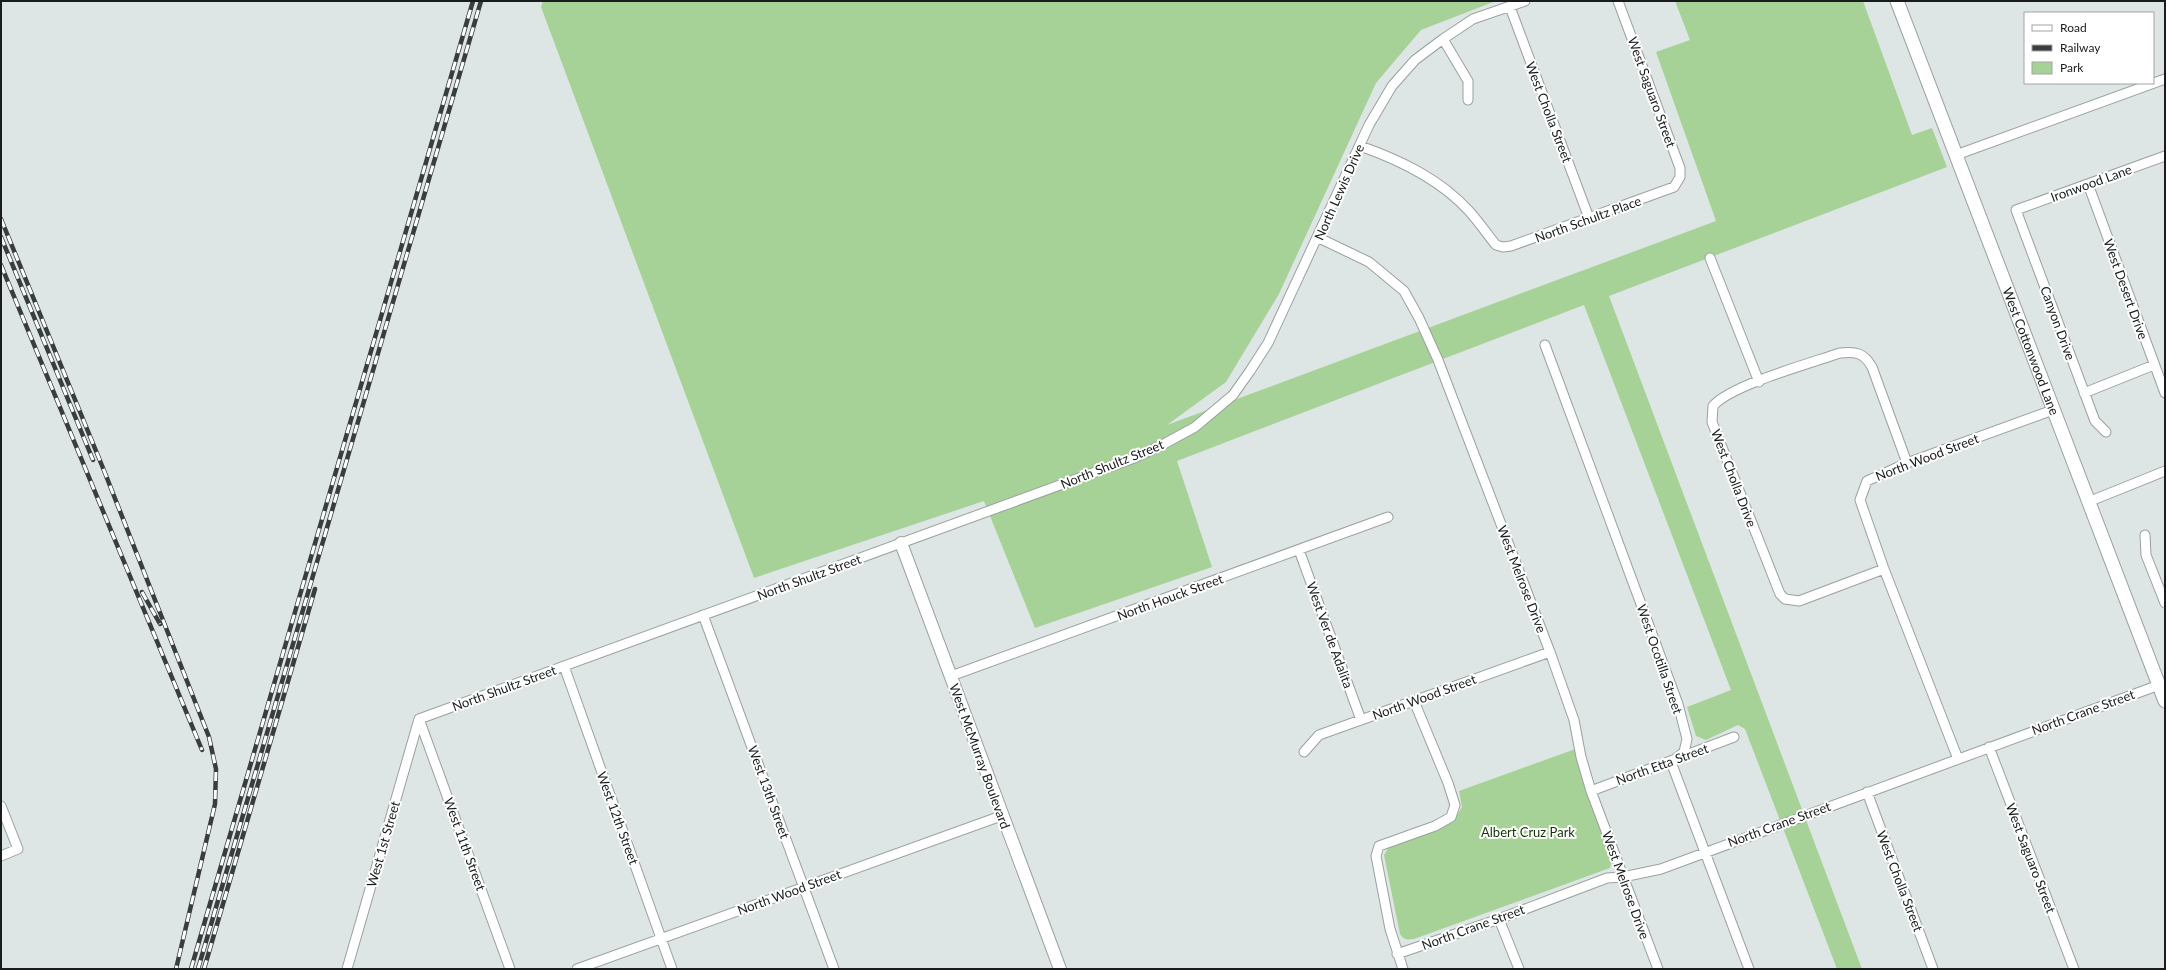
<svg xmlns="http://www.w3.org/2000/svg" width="2166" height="970" font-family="Lato,sans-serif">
  <rect width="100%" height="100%" fill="#dee6e5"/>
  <path fill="#a7d297" d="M543 1H1496L1421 30 1376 83 1279 294 1226 382 1167 425 1716 221 1656 52 1690 40 1675 1H1863L1912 135 1932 128 1947 167 1609 296 1862 969H1837L1745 729 1738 725 1706 740 1696 736 1687 707 1731 690 1584 305 1177 461 1212 567 1035 628 984 501 754 578 541 7Z
    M1578 748 1612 860 1610 868 1414 939C1407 940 1404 940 1400 934L1384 855 1389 847 1453 822 1462 807 1459 791Z"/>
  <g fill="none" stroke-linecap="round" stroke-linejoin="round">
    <g stroke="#9aa1a0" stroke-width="11">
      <path id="minor" d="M1510 7 1589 218
        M1443 39 1468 81V100
        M1360 146C1400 160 1440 179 1469 211 1479 222 1487 234 1496 245L1503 247 1511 246 1674 187 1680 177V168L1618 1
        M1956 155 2165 79
        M2088 184 2165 393
        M1319 238 1369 262 1404 291 1419 318 1438 360 1550 652 1574 720 1581 757 1591 791 1658 969
        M1710 258 1759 382
        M1545 345 1678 704 1687 739 1684 752 1671 762 1749 969
        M2084 393 2154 365
        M2106 432 2095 421 2016 210 2165 156
        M2088 502 2165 471
        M2145 535 2146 555 2165 603
        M1299 550 1361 720
        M1884 569 1799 601 1785 599 1780 594 1712 422 1713 406C1731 385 1811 363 1840 353 1856 351 1864 353 1872 367L1907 463
        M703 615 834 969
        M564 666 672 969
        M951 676 1388 517
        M419 719 1134 458 1162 445 1195 427 1233 395 1250 371 1268 343 1369 125 1392 86 1415 60 1443 39 1473 19 1525 1
        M419 719 510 969
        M1989 747 2074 969
        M1304 752 1319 735 1550 652
        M1958 759 1884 569 1860 500 1867 481 1907 463 2053 410
        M1591 791 1734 737
        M1867 792 1933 969
        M1 806 18 849 1 856
        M1499 919 1519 969
        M1397 954 1499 919 1607 878 1623 877 1661 869 2159 685
        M347 969 419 719
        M577 969 1001 816
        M1403 969 1390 929 1376 856 1379 846 1435 826 1451 817 1455 805 1448 783 1414 701"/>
    </g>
    <g stroke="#9aa1a0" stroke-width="14">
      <path id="tertiary" d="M901 543 1060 969"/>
    </g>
    <g stroke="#9aa1a0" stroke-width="15">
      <g id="secondary">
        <path id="s1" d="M1897 1 2165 701"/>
      </g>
    </g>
    <use href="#minor" stroke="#fff" stroke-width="9"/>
    <use href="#tertiary" stroke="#fff" stroke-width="12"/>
    <use href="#secondary" stroke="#fff" stroke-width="13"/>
    <g stroke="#393d3d" stroke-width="4.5">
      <path id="rail" d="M1 219 103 468 209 737 216 769 215 804 176 969
        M1 237 93 460
        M1 265 202 750
        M142 592 160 624
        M191 969 473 1
        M198 969 481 1
        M204 969 315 589"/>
    </g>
    <use href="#rail" stroke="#fff" stroke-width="3" stroke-dasharray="9" stroke-linecap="butt"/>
  </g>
  <g text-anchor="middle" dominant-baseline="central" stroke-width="4" stroke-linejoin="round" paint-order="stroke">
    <g font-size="13" fill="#191c1c" stroke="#fff">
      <text transform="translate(1652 92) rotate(70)">West Saguaro Street</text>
      <text transform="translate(1549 112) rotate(69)">West Cholla Street</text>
      <text transform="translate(2091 183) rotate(-20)">Ironwood Lane</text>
      <text transform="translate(1339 192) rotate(-66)">North Lewis Drive</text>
      <text transform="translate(1588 219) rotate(-20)">North Schultz Place</text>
      <text transform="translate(2126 289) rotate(70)">West Desert Drive</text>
      <text transform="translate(2058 323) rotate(70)">Canyon Drive</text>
      <text stroke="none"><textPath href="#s1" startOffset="375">West Cottonwood Lane</textPath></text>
      <text transform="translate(1927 457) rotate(-21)">North Wood Street</text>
      <text transform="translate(1112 464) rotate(-22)">North Shultz Street</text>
      <text transform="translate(1734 478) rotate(69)">West Cholla Drive</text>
      <text transform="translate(809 577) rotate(-20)">North Shultz Street</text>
      <text transform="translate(1522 579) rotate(69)">West Melrose Drive</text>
      <text transform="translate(1170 597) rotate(-20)">North Houck Street</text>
      <text transform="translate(1330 635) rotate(70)">West Ver de Adalita</text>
      <text transform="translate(1660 659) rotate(71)">West Ocotilla Street</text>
      <text transform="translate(504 688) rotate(-20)">North Shultz Street</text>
      <text transform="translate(1424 697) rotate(-20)">North Wood Street</text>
      <text transform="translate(2083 712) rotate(-20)">North Crane Street</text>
      <text transform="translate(980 756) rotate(70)">West McMurray Boulevard</text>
      <text transform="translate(1662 764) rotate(-20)">North Etta Street</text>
      <text transform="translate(769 792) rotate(70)">West 13th Street</text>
      <text transform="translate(618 818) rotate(70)">West 12th Street</text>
      <text transform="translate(1779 824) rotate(-20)">North Crane Street</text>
      <text transform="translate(383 844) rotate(-74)">West 1st Street</text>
      <text transform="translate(465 844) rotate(70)">West 11th Street</text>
      <text transform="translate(2031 858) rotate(69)">West Saguaro Street</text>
      <text transform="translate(1900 881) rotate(69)">West Cholla Street</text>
      <text transform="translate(1626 885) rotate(70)">West Melrose Drive</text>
      <text transform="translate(789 892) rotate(-20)">North Wood Street</text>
      <text transform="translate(1473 927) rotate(-20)">North Crane Street</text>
    </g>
    <g font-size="13" fill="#113600" stroke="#fff">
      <text x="1528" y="832">Albert Cruz Park</text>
    </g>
  </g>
  <rect width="2166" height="970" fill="none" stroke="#191c1c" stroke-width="4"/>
  <rect x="2024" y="12" width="130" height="72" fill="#ffffff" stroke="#a3a4a4"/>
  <rect x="2032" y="25" width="20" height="6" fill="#ffffff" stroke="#a3a4a4"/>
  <text x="2060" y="32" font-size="12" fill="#191c1c">Road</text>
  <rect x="2032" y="45" width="20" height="6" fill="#393d3d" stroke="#a3a4a4"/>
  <text x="2060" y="52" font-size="12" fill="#191c1c">Railway</text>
  <rect x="2032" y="62" width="20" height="12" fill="#a7d297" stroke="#a3a4a4"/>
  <text x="2060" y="72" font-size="12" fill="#191c1c">Park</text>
</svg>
